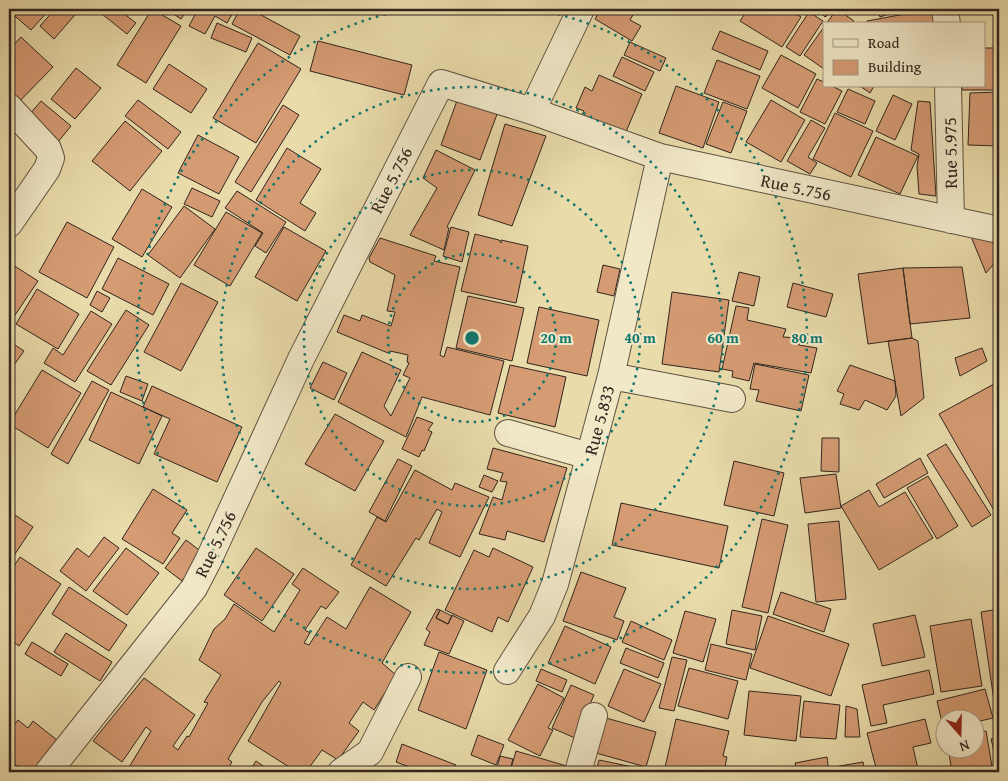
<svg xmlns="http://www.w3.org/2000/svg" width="1008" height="781" font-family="'Gentium Book Plus',serif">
  <rect width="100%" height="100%" fill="#e9dbaa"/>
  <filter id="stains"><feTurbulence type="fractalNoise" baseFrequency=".004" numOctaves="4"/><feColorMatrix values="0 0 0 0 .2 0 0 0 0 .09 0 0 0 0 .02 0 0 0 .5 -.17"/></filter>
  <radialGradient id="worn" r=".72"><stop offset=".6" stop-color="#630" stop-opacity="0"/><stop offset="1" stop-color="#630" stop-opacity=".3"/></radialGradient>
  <path fill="#d59b73" stroke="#31251e" d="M9 9H50L31 30 9 11Z
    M55 9H80L54 39 40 26Z
    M98 9H118L136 23 127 34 97 10Z
    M152 9 181 26 146 83 117 65Z
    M166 9H188L181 19Z
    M198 9H235L227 23 215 16 205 34 189 26Z
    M240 9H250L300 36 290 55 232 24Z
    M601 9H628L634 13 630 20 641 26 632 41 595 19Z
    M748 9H789L801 17 782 47 740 21Z
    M818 9H836L825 17Z
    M837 9 854 21 851 24H826Z
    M877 9H904L880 17Z
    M932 9 935 24H868L867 21Z
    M993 9H999V46H997Z
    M809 12 823 21 800 56 786 47Z
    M217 23 252 38 246 52 211 38Z
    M824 27V69L804 55Z
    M720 31 768 51 760 70 712 49Z
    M21 37 53 67 10 111 9 110V50Z
    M318 41 412 65 404 95 310 71Z
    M630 42 666 58 660 71 624 55Z
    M258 43 301 69 256 143 213 118Z
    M984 48H996V90H962V86H984Z
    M781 55 816 74 798 108 762 88Z
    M622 57 654 72 645 91 613 76Z
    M717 60 760 76 747 109 704 93Z
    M169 64 207 89 191 113 153 89Z
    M76 68 101 88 75 119 51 99Z
    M599 75 642 94 623 139 579 121 584 111 576 108 585 87 592 91Z
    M817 79 824 82V86H832L842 91 825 124 800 112Z
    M676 86 719 102 703 148 659 133Z
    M860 86H874L870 93Z
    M848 89 875 101 865 124 837 112Z
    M999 92V146L968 145 970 93Z
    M459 95 499 109 480 160 441 145Z
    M893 95 912 104 895 140 876 131Z
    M138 100 181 132 168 149 125 116Z
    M771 100 805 120 781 162 746 142Z
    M41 101 71 126 53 148 23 122Z
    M918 101 930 102 936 196 919 194 917 166 919 154 911 150Z
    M723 102 747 111 731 153 706 144Z
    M283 105 299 115 251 192 235 182Z
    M835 113 873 131 851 177 813 159Z
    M811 120 825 128 808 157 817 163 810 174 787 161Z
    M125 121 162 151 130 191 92 161Z
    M505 124 546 136 512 226 478 215Z
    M198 135 239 157 219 194 178 173Z
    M876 137 918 156 900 194 858 175Z
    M287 148 321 169 300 203 316 213 305 231 256 200Z
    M436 150 475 170 447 227 449 228 444 250 410 235 437 188 423 178Z
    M192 188 220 201 212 217 184 204Z
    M142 189 172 207 142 257 112 239Z
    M237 191 286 222 266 253 255 246 263 233 225 208Z
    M184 206 215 229 180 278 148 255Z
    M226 212 262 233 230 286 194 265Z
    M67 222 114 247 87 298 39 272Z
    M284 227 326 251 297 301 255 277Z
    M451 227 469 232 462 262 443 256Z
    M475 234 499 240 501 243V240L528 246 516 303 461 291Z
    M976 234 999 242V258L986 273 972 239Z
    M380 238 436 256 434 261 460 267 440 355 444 357 447 347 504 361 490 415 422 397 406 437 338 402 362 352 401 370 384 406 391 416 410 378 403 375 409 363 407 362 408 355 390 351 388 353 337 332 344 315 360 321 362 315 391 326 395 312 387 311 395 275 370 262 369 258Z
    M118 258 169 284 153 315 102 289Z
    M13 265 38 281 9 324V271Z
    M603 265 620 269 614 296 597 292Z
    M962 267 970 318 910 324 903 268Z
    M903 268 912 338 868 344 858 274Z
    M739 272 760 277 754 306 732 301Z
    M181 283 218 302 181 371 144 352Z
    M793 283 833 294 826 317 787 307Z
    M37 289 79 314 58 349 16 324Z
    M97 291 110 298 102 312 90 305Z
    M672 292 729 300 719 372 662 364Z
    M468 296 524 308 512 361 456 348Z
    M736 306 749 308 747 320 786 329 783 337 800 338 799 345 817 348 811 373 754 363 749 381 732 377 733 371 722 369Z
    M539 307 599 320 587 376 527 363Z
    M126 310 149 325 111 385 87 371Z
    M91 311 112 324 75 382 44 363 53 348 63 355Z
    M912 338 918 341 924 398 901 416 888 341Z
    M9 341 24 351 9 372Z
    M982 348 987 361 960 376 955 358Z
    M323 362 347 373 334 400 310 388Z
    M755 364 809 375 801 411 756 401 759 390 750 389Z
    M510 365 566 377 555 427 498 413Z
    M850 365 895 381 896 396 887 410 865 400 859 410 840 404 844 394 837 391Z
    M42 370 81 393 48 448 9 424Z
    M126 376 148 384 142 401 120 392Z
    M92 381 109 390 68 464 51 454Z
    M994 384 999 395V512L996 514 939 414Z
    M152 386 242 427 217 482 154 454 170 419 143 407Z
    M111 392 162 416 139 464 89 440Z
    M335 414 384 441 355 491 305 464Z
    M417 417 433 423 428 430 432 432 424 451 422 450 419 457 402 449Z
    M822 438H839V472L821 471Z
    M946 444 991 515 972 527 927 455Z
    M493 448 567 468 544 542 507 531 505 540 479 534 493 497 502 500 507 482 500 481 503 473 487 469Z
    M920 458 928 473 884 498 876 484Z
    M398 459 412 466 385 521 369 512Z
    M734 461 784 473 774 516 724 505Z
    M415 470 452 490 455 483 489 497 460 557 429 543 442 512 437 509 419 540 416 538 386 586 351 565 377 517 386 522Z
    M836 474 841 508 805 513 800 478Z
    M484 475 498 481 492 492 479 487Z
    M928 476 958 526 937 539 907 488Z
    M153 489 187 510 172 533 180 538 163 564 122 539Z
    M869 490 879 507 905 492 933 538 879 570 841 506Z
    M621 503 728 526 719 568 612 545Z
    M9 511 33 527 9 563Z
    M762 519 788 525 768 613 742 607Z
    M839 521 846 599 816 602 808 524Z
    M104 537 119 548 86 591 60 571 77 548 89 557Z
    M186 540 203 553 182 581 165 568Z
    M126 548 159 573 127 615 93 591Z
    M256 548 294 574 262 621 224 595Z
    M493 548 533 567 508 622 498 617 492 632 445 610 474 550 489 557Z
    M20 557 61 584 19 646 9 639V573Z
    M303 568 339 592 326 609 321 606 305 630 310 633 304 643 309 645 327 617 346 629 370 587 411 612 382 663 396 675 374 710 363 702 349 723 359 731 338 760 322 750 306 772H297L248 741 281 683 279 681 262 702 228 759 232 762 226 772H126L151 731 146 727 122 762 93 741 144 678 195 715 173 746 178 750 187 736 189 737 208 703 204 702 221 675 199 660 214 629 225 619 234 604 274 632 300 590 292 584Z
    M581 572 626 588 614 617 624 621 617 640 563 621Z
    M69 587 127 625 109 651 52 614Z
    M781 592 831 609 824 632 773 614Z
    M437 609 440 610 436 618 448 624 452 615 464 621 449 654 424 645 430 632 426 629Z
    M999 609V727L998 728 981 612Z
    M440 610 452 616 448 624 436 618Z
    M732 610 762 616 755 650 726 644Z
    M685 611 716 619 703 662 673 653Z
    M915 615 925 657 882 666 873 624Z
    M768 616 849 644 831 696 750 668Z
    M971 619 982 686 941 692 930 626Z
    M631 621 672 640 664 660 622 642Z
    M565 626 611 647 595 684 548 663Z
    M66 633 112 662 100 681 54 652Z
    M32 642 68 664 61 676 25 654Z
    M711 644 752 654 746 680 705 670Z
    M626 648 664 663 658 678 620 663Z
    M439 652 487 670 466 729 418 710Z
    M672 657 687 660 674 711 659 708Z
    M689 668 738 681 728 719 678 706Z
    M541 669 567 680 562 692 536 681Z
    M624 669 661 684 644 722 608 706Z
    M929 670 934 694 883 705 887 723 871 726 862 685Z
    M538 684 564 698 548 728 553 730 540 756 508 740Z
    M571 685 594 695 575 738 552 728Z
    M985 689 993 718 976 722V718H946V730L944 731 937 701Z
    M749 691 801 696 796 741 744 735Z
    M804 701 840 705 836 739 800 737Z
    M846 706 857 709 860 737H845Z
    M606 718 656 732 646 767 596 753Z
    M676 719 729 731 723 756 727 757 724 772H664Z
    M925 719 931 743 913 747 918 769 907 772H877L867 733Z
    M18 720 28 728 33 721 57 740 42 772H25L9 760V732Z
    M986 731 993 772H952L948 748H976V732Z
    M478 735 504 745 496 765 471 755Z
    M999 737V772L991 739Z
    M402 744 456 765 453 772H423L396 762Z
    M516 751 570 767 569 772H510Z
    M500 756 513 759 509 772H496Z
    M827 757 829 772H797L795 763Z
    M599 760 647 770V772H596Z
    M256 761 272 772H249Z
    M863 762 865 772H835L834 767Z"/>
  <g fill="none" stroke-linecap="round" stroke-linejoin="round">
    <g stroke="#5f5241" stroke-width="28">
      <path id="minor" d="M945 9 947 24
        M948 86 951 220
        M9 107 48 149 51 158 47 169 9 224
        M532 111 581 9
        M611 376 732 399
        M508 433 589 456
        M507 671 542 616 555 584 611 376 660 157
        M48 772 194 588 208 561 301 359 441 83 532 111 660 157 999 230
        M341 772 370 752 408 677
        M578 772 594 716"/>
    </g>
    <use href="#minor" stroke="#f1e8c8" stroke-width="26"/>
  </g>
  <g fill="none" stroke="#0f766e" stroke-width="2.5" stroke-dasharray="2.5 5">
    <circle cx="472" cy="338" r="84"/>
    <circle cx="472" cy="338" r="168"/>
    <circle cx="472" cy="338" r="251"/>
    <path d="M536 9A335 335 0 1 1 408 9"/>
  </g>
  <g text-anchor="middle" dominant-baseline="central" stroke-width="4" stroke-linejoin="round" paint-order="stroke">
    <g font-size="18" fill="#31251e" stroke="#f1e8c8">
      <text transform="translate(950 153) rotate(-91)">Rue 5.975</text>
      <text transform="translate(391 180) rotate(-63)">Rue 5.756</text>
      <text transform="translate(796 187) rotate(12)">Rue 5.756</text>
      <text transform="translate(599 420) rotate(-75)">Rue 5.833</text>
      <text transform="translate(215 544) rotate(-64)">Rue 5.756</text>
    </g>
  </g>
  <circle cx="472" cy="338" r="8" fill="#0f766e" stroke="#f1e8c8" stroke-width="2.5"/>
  <g font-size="15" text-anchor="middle" font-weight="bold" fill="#0f766e" stroke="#f1e8c8" stroke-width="4" stroke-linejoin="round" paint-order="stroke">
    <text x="556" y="343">20 m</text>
    <text x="640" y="343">40 m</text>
    <text x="723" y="343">60 m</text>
    <text x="807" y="343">80 m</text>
  </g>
  <rect width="1008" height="781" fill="none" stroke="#e9dbaa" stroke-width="30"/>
  <rect x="10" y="10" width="988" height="761" fill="none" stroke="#31251e" stroke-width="2.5"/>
  <rect x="15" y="15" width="978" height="751" fill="none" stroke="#31251e"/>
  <rect x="823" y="22" width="162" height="65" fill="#f1e8c8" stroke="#a49a84"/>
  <rect x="833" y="39" width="25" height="8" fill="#f1e8c8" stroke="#a49a84"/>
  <text x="868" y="48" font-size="15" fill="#31251e">Road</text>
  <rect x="833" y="60" width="25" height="15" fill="#d59b73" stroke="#a49a84"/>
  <text x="868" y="72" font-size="15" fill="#31251e">Building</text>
  <g transform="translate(960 734) rotate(160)"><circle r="24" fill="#f1e8c8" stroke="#a49a84"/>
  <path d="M0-4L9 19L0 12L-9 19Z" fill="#8f2418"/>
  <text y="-8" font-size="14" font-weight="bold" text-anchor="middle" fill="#31251e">N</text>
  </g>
  <rect width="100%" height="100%" filter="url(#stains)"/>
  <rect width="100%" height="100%" fill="url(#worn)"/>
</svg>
